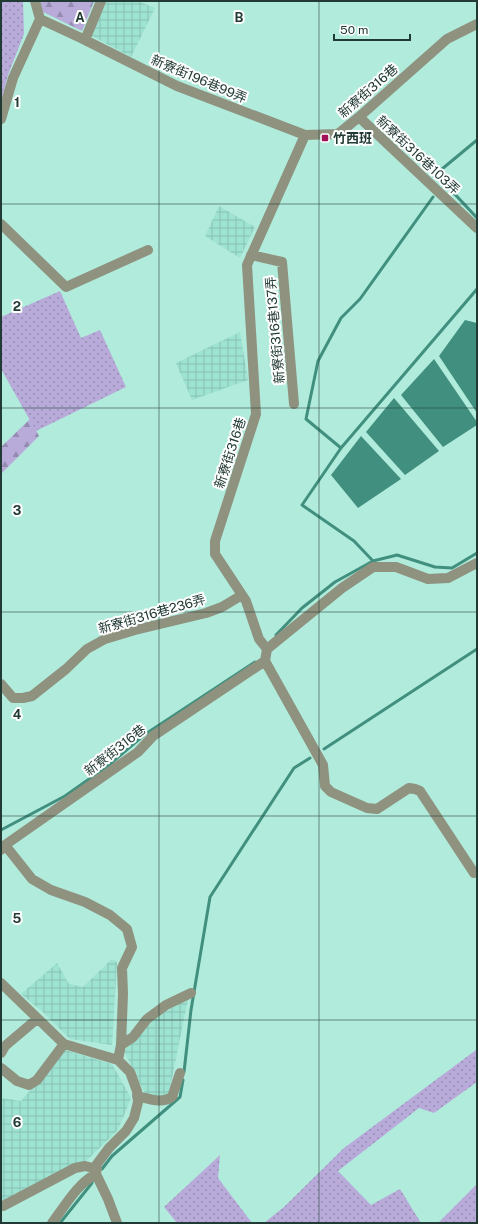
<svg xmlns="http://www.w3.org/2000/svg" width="478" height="1224" font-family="'Public Sans','Noto Sans TC',sans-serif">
  <defs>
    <pattern id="industrial-grid" width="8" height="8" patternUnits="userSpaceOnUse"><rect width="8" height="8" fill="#9ee2d1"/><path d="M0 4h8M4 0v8" fill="none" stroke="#88c3b4"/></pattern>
    <pattern id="grass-dots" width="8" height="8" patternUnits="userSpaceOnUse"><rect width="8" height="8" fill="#b8abda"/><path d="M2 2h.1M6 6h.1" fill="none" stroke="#958cb2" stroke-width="1.8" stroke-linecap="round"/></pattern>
    <pattern id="forest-firs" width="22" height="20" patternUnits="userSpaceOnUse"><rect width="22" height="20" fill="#b8abda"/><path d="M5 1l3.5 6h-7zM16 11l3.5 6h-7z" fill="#958cb2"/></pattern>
  </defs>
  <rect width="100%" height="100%" fill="#b1ebdc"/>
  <path fill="url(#industrial-grid)" d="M104 1H138L155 8 131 57 92 36Z
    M219 206 255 227 240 258 205 236Z
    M240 332 248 380 192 400 176 363Z
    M112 959 117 962 112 1045 70 1039 43 1012 21 994 57 963 69 984 83 987Z
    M188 999 168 1098 145 1094 124 1051 154 1018Z
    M65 1050 112 1064 131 1098 118 1130 75 1172 1 1203V1098L21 1101Z"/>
  <path fill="url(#grass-dots)" d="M1 1H23L24 34 8 75 1 102Z
    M60 291 81 338 100 330 126 387 36 431 1 369V317Z
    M476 1050 477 1082 434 1113 419 1108 338 1171 371 1205 400 1189 421 1223H264L284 1207 344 1148Z
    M220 1155 218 1178 252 1223H177L164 1207Z
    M477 1184V1223H438Z"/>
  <path fill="url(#forest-firs)" d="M40 1H94L82 31 43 12Z
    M30 419 39 436 1 474V447Z"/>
  <path fill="#41907f" d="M465 320 477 323V413L439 356Z
    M434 359 477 422V425L443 447 401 395Z
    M394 398 439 451 405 475 366 432Z
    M361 436 401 479 358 508 331 475Z"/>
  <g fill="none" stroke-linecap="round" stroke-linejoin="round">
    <path stroke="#41907f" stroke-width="3" d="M477 140 436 174 477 218
      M341 448 477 289
      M373 561 354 541 302 505 341 448 306 419 318 361 341 318 360 299 433 197
      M276 635 302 608 335 582 373 561 397 555 435 567 452 568 477 553
      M324 749 477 649
      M1 830 65 796 109 765 144 735 255 662
      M184 1072 191 1010 210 897 294 768 310 758
      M102 1169 112 1156 180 1097 183 1080
      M60 1223 92 1183"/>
    <path stroke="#8e927f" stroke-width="10" d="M35 1 40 19
      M40 19 81 38 177 86 305 135 338 134 359 117 447 39 477 24
      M85 40 101 1
      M359 117 477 228
      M1 119 13 78 40 19
      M1 224 66 287 148 250
      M251 255 282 262 294 404
      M267 649 342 588 373 567H396L428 579 448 578 477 563
      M265 661 323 765 325 786 331 792 367 808 377 809 409 788 415 789 420 791 474 873
      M1 684 13 698H23L32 696 66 669 87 649 105 639 135 630 206 613 222 607 242 595
      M5 845 32 879 51 890 85 902 110 915 127 929 132 947 122 968 123 994 121 1045 118 1060
      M1 850 5 845 138 752 153 736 265 661 267 649 259 639 246 601 215 554V541L256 414 247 265 305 135
      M1 983 64 1044 118 1060 130 1072 137 1091 138 1102 134 1118 126 1131 109 1148 97 1164 96 1174 108 1199 117 1223
      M121 1045 133 1037 147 1019 166 1005 191 993
      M1 1053 5 1046 37 1019
      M1 1068 17 1081 29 1085 37 1080 64 1044
      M137 1096C150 1099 161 1104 172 1097L180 1073
      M3 1206 75 1168 85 1166 97 1169
      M52 1223C65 1206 77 1184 96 1174"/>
  </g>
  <path fill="none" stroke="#223a34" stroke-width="1" stroke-opacity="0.55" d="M159 1V1223M319 1V1223M1 204H477M1 408H477M1 612H477M1 816H477M1 1020H477"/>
  <rect fill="#a0115a" stroke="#fefefe" stroke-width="1.5" x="321" y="134" width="8" height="8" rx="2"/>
  <g text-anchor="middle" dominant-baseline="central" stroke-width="4" stroke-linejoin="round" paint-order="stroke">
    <g font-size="13" fill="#223a34" stroke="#fefefe">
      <text transform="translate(199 79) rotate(23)">新寮街196巷99弄</text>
      <text transform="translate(368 91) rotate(-41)">新寮街316巷</text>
      <text transform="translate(418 155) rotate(43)">新寮街316巷103弄</text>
      <text transform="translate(275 330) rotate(-95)">新寮街316巷137弄</text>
      <text transform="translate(230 453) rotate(-72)">新寮街316巷</text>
      <text transform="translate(152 614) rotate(-16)">新寮街316巷236弄</text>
      <text transform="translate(115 750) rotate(-38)">新寮街316巷</text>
    </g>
    <g font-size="13" font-weight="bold" fill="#223a34" stroke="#fefefe" text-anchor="start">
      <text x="333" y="138">竹西班</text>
    </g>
  </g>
  <g font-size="13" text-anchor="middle" font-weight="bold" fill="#223a34" stroke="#fefefe" stroke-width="4" stroke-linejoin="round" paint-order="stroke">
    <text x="80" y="22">A</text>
    <text x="239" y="22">B</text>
    <text x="17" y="107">1</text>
    <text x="17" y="311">2</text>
    <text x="17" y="515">3</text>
    <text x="17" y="719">4</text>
    <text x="17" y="923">5</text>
    <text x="17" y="1127">6</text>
  </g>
  <rect width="478" height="1224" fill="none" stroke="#223a34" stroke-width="4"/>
  <path d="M334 34v6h76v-6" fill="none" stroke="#223a34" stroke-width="2"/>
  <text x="340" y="34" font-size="12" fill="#223a34" stroke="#fefefe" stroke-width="3" paint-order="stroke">50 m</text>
</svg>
